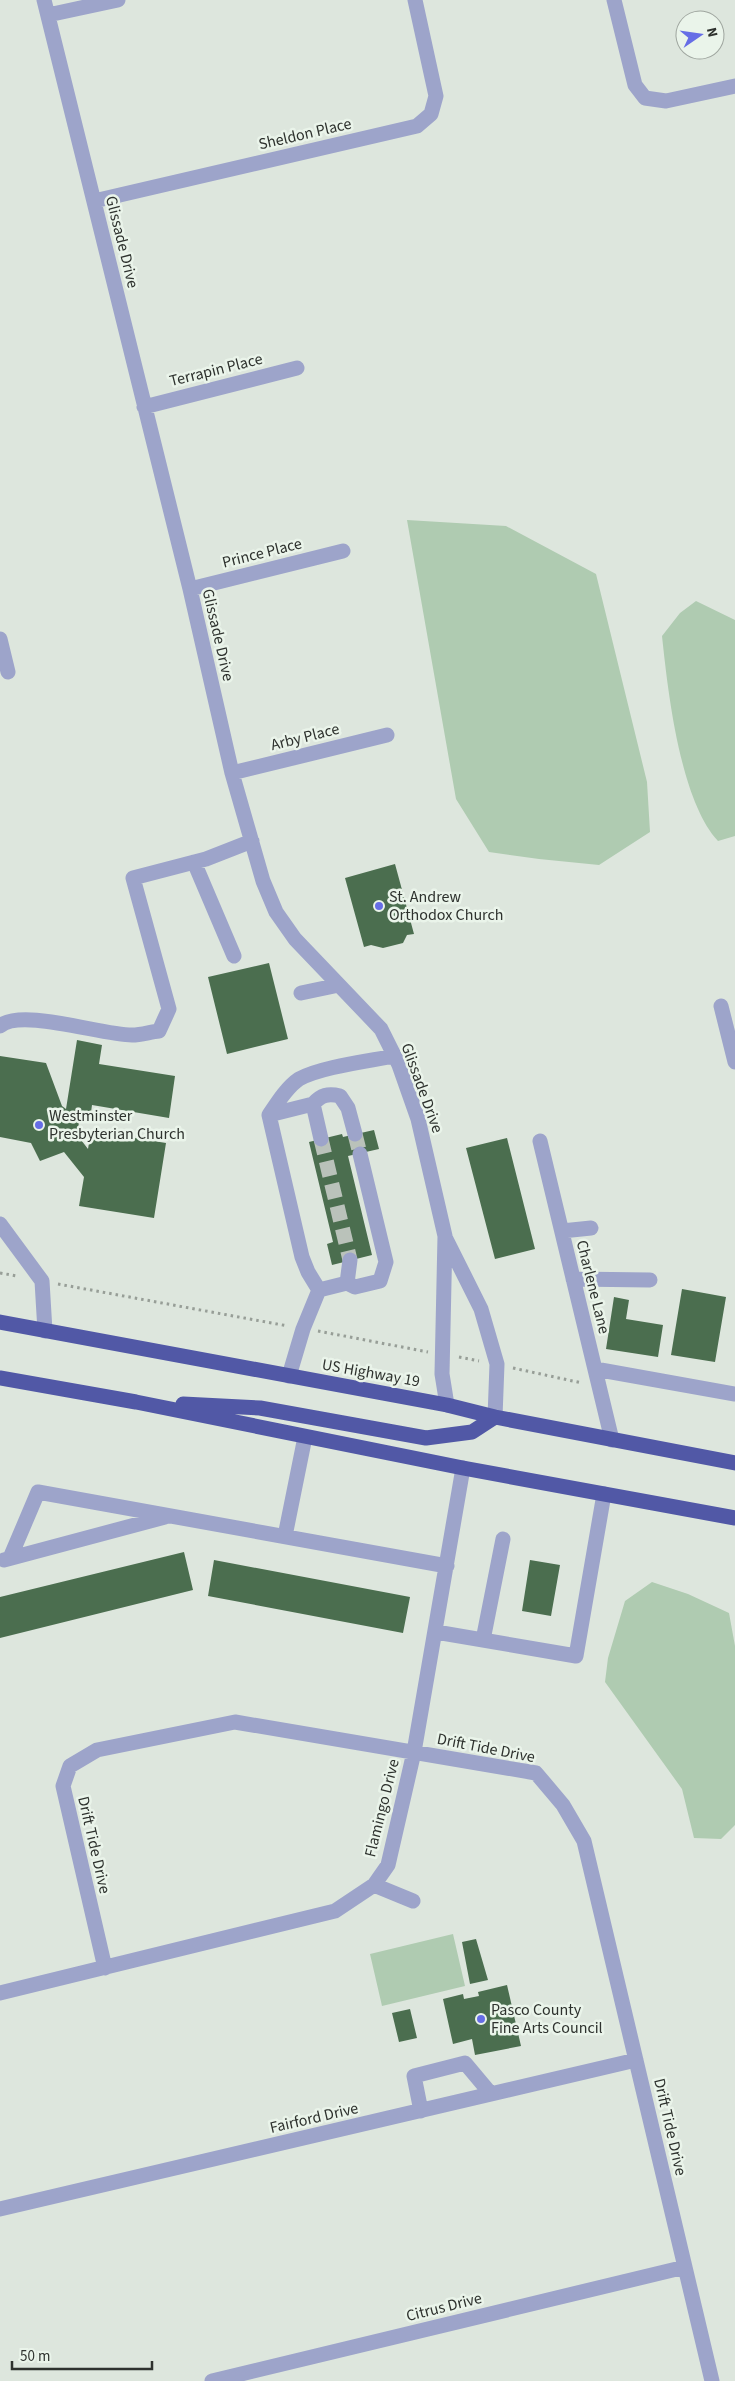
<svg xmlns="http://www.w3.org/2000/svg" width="735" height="2381" font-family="'Source Sans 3',sans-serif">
  <rect width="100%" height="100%" fill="#dde6dd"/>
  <path fill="#afcbb1" d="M407 520 506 526 596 574 647 782 650 832 599 865 539 859 489 852 456 799Z
    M696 601 735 620V836L718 841C680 800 668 692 662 636L680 613Z
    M652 1582 688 1594 729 1613 735 1646V1825L721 1839 694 1838 682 1789 605 1682 608 1658 625 1601Z
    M453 1934 465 1986 382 2006 370 1954Z"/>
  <path fill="#4b6e4f" d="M395 864 414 934 407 935 403 943 383 948 371 945 364 947 345 878Z
    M269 963 288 1039 227 1054 208 977Z
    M77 1040 102 1045 99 1064 175 1076 169 1118 92 1105 90 1120 79 1118 78 1136 88 1149 91 1131 166 1143 154 1218 79 1206 84 1177 64 1152 40 1161 31 1143 0 1137V1056L46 1063 62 1106 66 1109Z
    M374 1130 379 1149 348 1156 372 1255 332 1265 327 1244 333 1242 309 1142 342 1134 343 1137Z
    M507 1138 535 1249 495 1259 466 1148Z
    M682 1289 726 1297 715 1362 671 1355Z
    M614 1297 629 1300 626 1319 663 1325 658 1357 606 1349Z
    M184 1552 193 1590 0 1638V1597Z
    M214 1560 410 1597 403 1633 208 1596Z
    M530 1560 560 1565 551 1616 522 1611Z
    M476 1939 488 1980 470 1984 462 1942Z
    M507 1985 521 2046 475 2055 472 2039 453 2044 443 1999 463 1994 464 1999 479 1996 478 1992Z
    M410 2009 417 2038 399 2042 392 2013Z"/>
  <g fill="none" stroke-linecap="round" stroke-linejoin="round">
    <path stroke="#bac2ba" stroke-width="15" stroke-dasharray="15 8" stroke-linecap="butt" d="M355 1134 360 1154
      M321 1139 350 1260"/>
    <path stroke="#979e97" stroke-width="3" stroke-dasharray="2.5 4" stroke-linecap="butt" d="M0 1273 17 1276
      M58 1284 288 1326
      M318 1331 428 1352
      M459 1357 479 1361
      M513 1368 582 1383"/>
    <path stroke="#9da4ca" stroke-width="15" d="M44 0 190 589 232 773 263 881 276 912 295 939 381 1029 399 1065 418 1119 445 1236 442 1374 447 1405
      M614 0 635 85 645 98 666 101 735 86
      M48 15 118 0
      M94 201 417 126 431 114 436 96 415 0
      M144 407 297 368
      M190 589 343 551
      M0 639 8 672
      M232 773 387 735
      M194 862 234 956
      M301 993 339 985
      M721 1006 735 1062
      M0 1026C21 1008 102 1035 132 1035 141 1035 150 1032 159 1031L169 1009 133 878 206 859 252 841
      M269 1115 313 1104
      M321 1139 313 1104C321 1095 328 1093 340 1096L348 1108 355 1134
      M540 1141 612 1440
      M0 1224 42 1281 45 1331
      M562 1231 591 1228
      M446 1239 481 1309 497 1364 495 1417
      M350 1260 347 1283 355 1287 380 1281 386 1262 360 1154
      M573 1279 650 1280
      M319 1290 308 1272 302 1257 269 1115C277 1103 287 1087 299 1079 320 1067 369 1061 394 1056
      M319 1290 347 1283
      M595 1369 735 1394
      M289 1376 303 1329 319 1290
      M285 1536 305 1437
      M10 1558 38 1492 447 1566
      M4 1560 165 1517
      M436 1632 576 1656 604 1494
      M483 1640 503 1539
      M374 1885 413 1901
      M105 1968 63 1786 70 1766 97 1750 235 1722 536 1773 563 1805 584 1841 712 2381
      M0 1993 335 1911 374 1885 388 1865 414 1752 463 1468
      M421 2111 414 2076 465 2063 491 2094
      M0 2209 636 2060
      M212 2381 685 2267"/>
    <path stroke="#5158a6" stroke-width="15" d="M0 1322 447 1405 495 1417 735 1463
      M0 1378 136 1402 463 1468 735 1518
      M183 1404 260 1408 426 1438 472 1432 495 1417"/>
  </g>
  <g fill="#666de6" stroke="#eaf4ea" stroke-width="2">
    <circle cx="379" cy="906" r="5"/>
    <circle cx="39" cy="1125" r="5"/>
    <circle cx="481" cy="2019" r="5"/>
  </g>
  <g text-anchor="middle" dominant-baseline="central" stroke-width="5" stroke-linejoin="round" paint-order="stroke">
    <g font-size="16" fill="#2e322e" stroke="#eaf4ea">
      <text transform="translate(305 134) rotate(-13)">Sheldon Place</text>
      <text transform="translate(122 242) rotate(76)">Glissade Drive</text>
      <text transform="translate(216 370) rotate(-14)">Terrapin Place</text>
      <text transform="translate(262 553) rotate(-14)">Prince Place</text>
      <text transform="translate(218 635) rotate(77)">Glissade Drive</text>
      <text transform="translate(305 737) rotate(-14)">Arby Place</text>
      <text transform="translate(422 1088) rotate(70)">Glissade Drive</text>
      <text transform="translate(593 1287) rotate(76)">Charlene Lane</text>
      <text transform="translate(371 1373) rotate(10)">US Highway 19</text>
      <text transform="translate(486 1748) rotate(11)">Drift Tide Drive</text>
      <text transform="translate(382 1808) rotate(-76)">Flamingo Drive</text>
      <text transform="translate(94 1845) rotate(77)">Drift Tide Drive</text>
      <text transform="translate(314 2118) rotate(-13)">Fairford Drive</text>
      <text transform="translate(670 2127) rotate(77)">Drift Tide Drive</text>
      <text transform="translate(444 2307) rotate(-14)">Citrus Drive</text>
    </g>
    <g font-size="16" fill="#2e322e" stroke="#eaf4ea" text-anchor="start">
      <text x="389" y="897">St. Andrew<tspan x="389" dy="18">Orthodox Church</tspan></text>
      <text x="49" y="1116">Westminster<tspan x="49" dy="18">Presbyterian Church</tspan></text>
      <text x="491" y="2010">Pasco County<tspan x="491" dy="18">Fine Arts Council</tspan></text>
    </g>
  </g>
  <g transform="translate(700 35) rotate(77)"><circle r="24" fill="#eaf4ea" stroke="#9fa69f"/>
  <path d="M0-4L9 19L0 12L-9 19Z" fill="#666de6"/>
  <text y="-8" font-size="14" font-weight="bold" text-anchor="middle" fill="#2e322e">N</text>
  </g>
  <path d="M12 2361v8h140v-8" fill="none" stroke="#2e322e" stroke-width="2.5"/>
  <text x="20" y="2361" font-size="15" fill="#2e322e" stroke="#eaf4ea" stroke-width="4" paint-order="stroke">50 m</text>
</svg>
